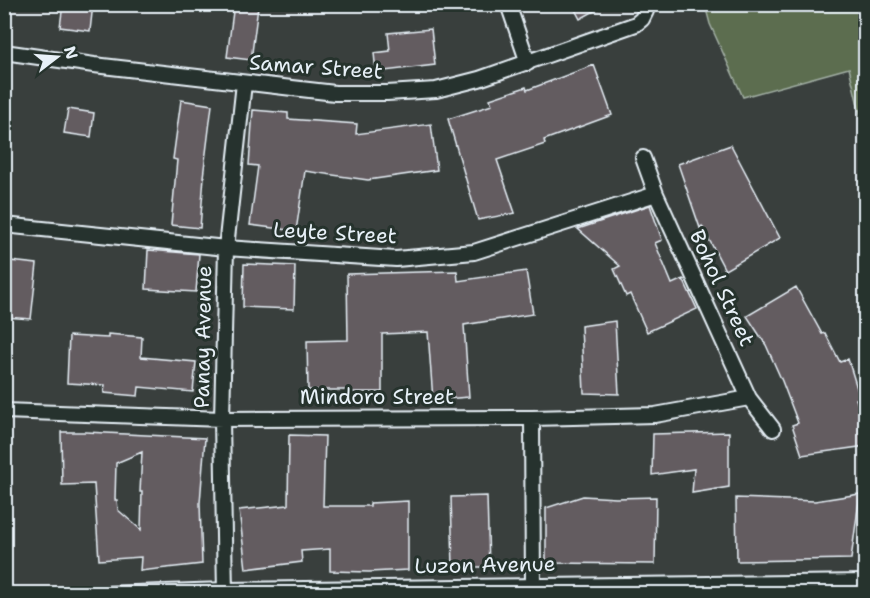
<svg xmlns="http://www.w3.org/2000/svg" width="870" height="598" font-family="'Shantell Sans',sans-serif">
  <rect width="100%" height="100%" fill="#393f3d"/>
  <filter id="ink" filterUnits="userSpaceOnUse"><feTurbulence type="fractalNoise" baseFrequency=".0167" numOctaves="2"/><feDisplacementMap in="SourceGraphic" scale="12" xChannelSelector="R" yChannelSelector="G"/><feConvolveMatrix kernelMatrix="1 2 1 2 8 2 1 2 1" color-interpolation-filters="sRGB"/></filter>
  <g filter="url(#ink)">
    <path fill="#5c6d50" stroke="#a2afa4" stroke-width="1.5" d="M705 5H865V134L849 68 743 97 710 24Z"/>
    <path fill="#645b61" stroke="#e8f1f8" stroke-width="1.5" fill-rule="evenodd" d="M63 4H93L90 31 60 27Z
      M234 4 258 7 251 60 227 57Z
      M572 4H607L580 19Z
      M431 29 435 65 376 72 374 53 390 51 388 33Z
      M594 65 612 115 544 140 545 144 497 160 515 213 478 220 448 119 492 105 490 99 526 87 527 90Z
      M181 100 212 105 203 177H204L200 228 171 225 177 160 173 159Z
      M68 109 94 113 91 137 64 133Z
      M253 110 288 113V119L357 124 356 134 431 124 437 170 368 180 305 171 296 231 250 225 258 166 249 165Z
      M731 145 780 238 725 270 702 226 700 228 678 164Z
      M650 205 662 240 655 243 672 284 683 279 697 309 647 332 630 294 626 296 614 269 620 266 578 229Z
      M148 250 199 254 196 292 146 289Z
      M10 261 37 264 31 319 5 317Z
      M244 264 295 266 294 309 243 307Z
      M457 271 458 281 526 271 533 314 464 325 469 397 433 400 428 332 382 334V392H350V390H308L307 341 348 340 347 274Z
      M796 287 822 334 825 333 840 362 848 359 860 398 856 399 866 428V446L802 455 792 425 798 423 782 381 766 345 747 316Z
      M615 321 619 394 584 393 581 326Z
      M108 334 142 337 141 357 196 362 193 392 139 387 138 396 104 393 105 385 67 383 69 336 108 338Z
      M61 432H86L205 438 200 503 202 564 140 571 141 557 99 560 94 484 62 485ZM142 452 140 492H142L141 530 118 510 117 500H115L116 463Z
      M729 432V487L692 493 694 469 652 475 653 434Z
      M289 435 325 436 323 506H370V503L408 501V570L369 572 330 571V549L301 551 302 562 246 569 239 510 288 505Z
      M860 494 851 559 737 561 736 498 815 501Z
      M487 496 489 567H453L451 497Z
      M583 496 616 498 656 497 655 564 546 563V508Z"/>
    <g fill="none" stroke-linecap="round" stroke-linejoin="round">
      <g stroke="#e8f1f8" stroke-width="18">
        <path id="minor" d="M508 4 528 63
          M4 52 94 65 335 93H387L436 90 479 79 636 24 642 19 646 11 644 4
          M643 158 656 194 749 398 773 429
          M4 225 226 248 396 259 474 252 656 194
          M4 411 222 419 532 418 655 415 749 398
          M532 418 533 585
          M104 594 225 590 866 582
          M225 594 222 419 226 248 244 83"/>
      </g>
      <use href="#minor" stroke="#26332d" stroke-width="14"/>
    </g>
  </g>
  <g text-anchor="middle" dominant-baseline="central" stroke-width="6" stroke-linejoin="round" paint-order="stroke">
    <g font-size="21" fill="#e8f1f8" stroke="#26332d">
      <text transform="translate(316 67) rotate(4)">Samar Street</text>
      <text transform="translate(335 233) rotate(3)">Leyte Street</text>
      <text transform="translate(722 288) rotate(65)">Bohol Street</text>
      <text transform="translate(203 337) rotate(-89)">Panay Avenue</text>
      <text x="377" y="397">Mindoro Street</text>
      <text transform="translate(485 565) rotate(-1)">Luzon Avenue</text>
    </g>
  </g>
  <rect width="870" height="598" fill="none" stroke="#26332d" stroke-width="24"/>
  <rect x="12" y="12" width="846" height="574" fill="none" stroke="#e8f1f8" stroke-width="2" filter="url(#ink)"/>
  <g transform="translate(57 57) rotate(73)" stroke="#26332d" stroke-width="4.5" paint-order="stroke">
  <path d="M0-4.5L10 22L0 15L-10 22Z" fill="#e8f1f8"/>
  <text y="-9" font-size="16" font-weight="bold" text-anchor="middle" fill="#e8f1f8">N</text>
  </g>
</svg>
